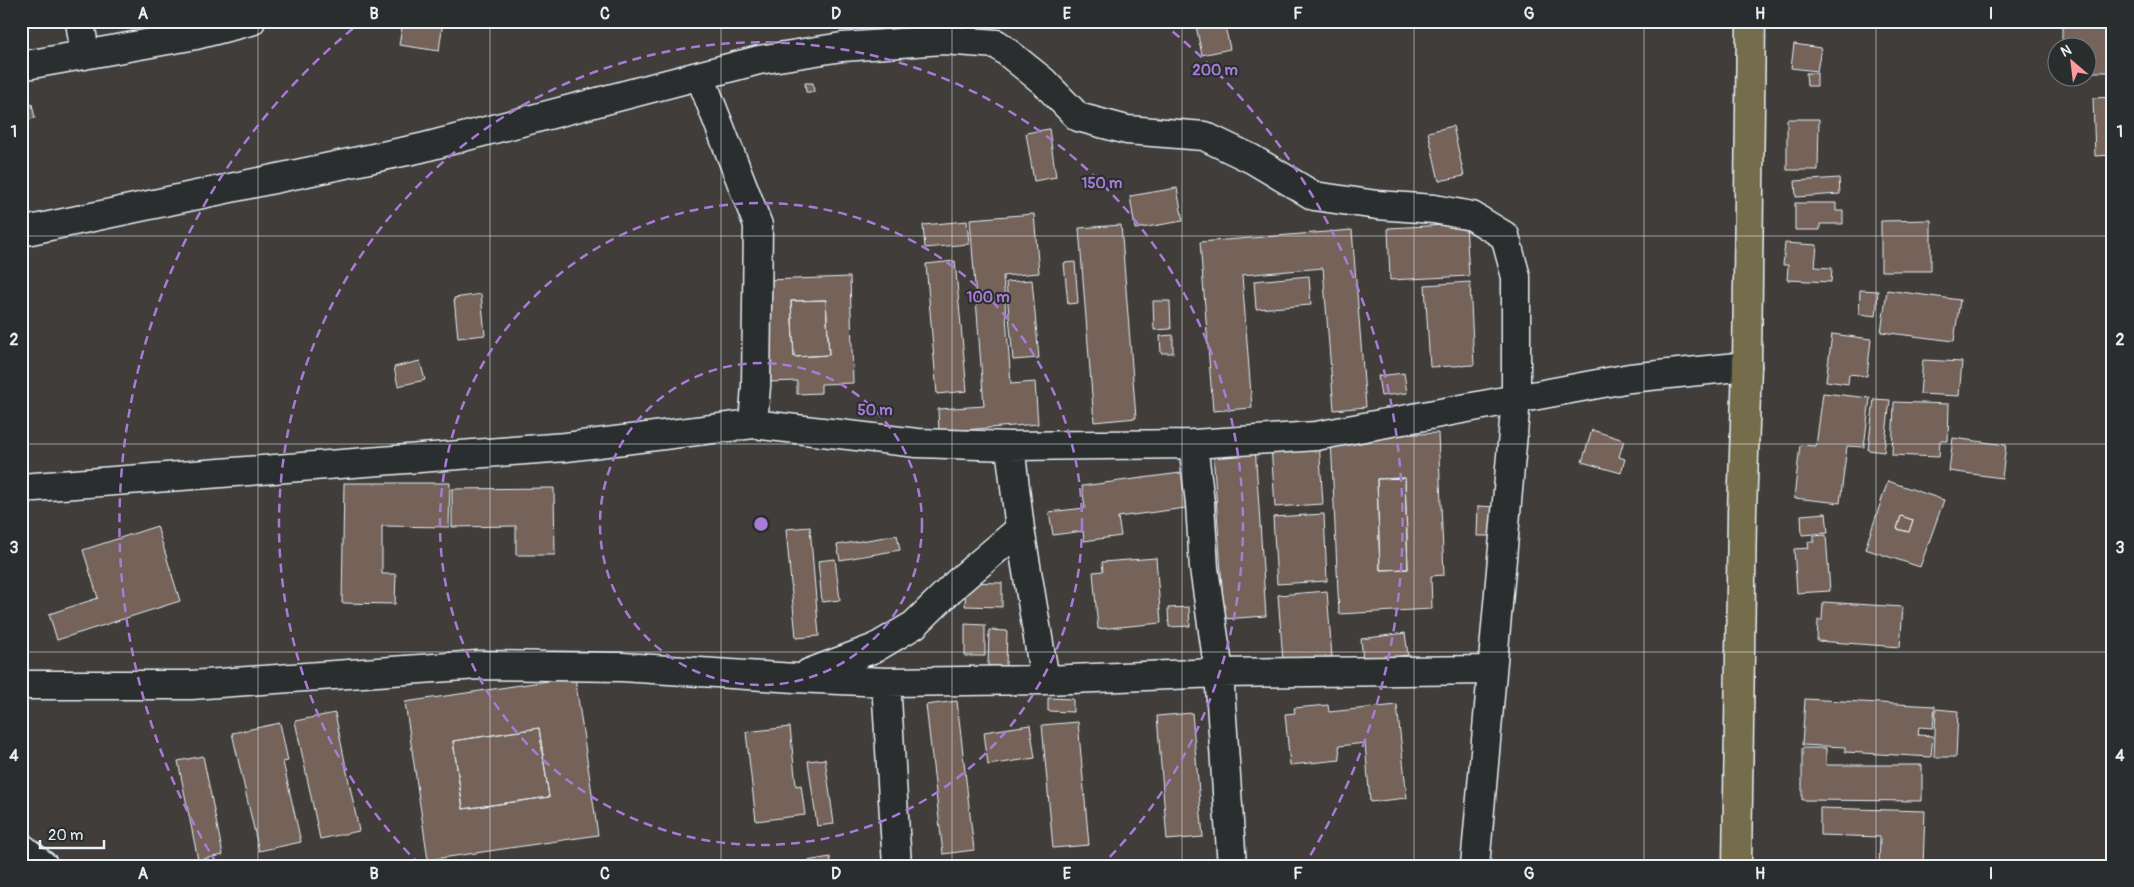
<svg xmlns="http://www.w3.org/2000/svg" width="2134" height="887" font-family="Pangolin,sans-serif">
  <rect width="100%" height="100%" fill="#403d3b"/>
  <filter id="ink" filterUnits="userSpaceOnUse"><feTurbulence type="fractalNoise" baseFrequency=".02" numOctaves="2"/><feDisplacementMap in="SourceGraphic" scale="10" xChannelSelector="R" yChannelSelector="G"/><feConvolveMatrix kernelMatrix="1 2 1 2 8 2 1 2 1" color-interpolation-filters="sRGB"/></filter>
  <g filter="url(#ink)">
    <path fill="#74635a" stroke="#e8f1f8" fill-rule="evenodd" d="M403 21H443L439 51 399 45Z
      M1195 21H1224L1230 49 1202 55Z
      M2062 21H2113V72H2086V48H2062Z
      M1794 44 1821 48 1817 71 1791 68Z
      M1806 73H1817V86H1807Z
      M805 83H813L814 92H806Z
      M2113 97V155L2095 156 2093 98Z
      M32 104 35 118 21 121V107Z
      M1787 119H1819L1818 170H1787Z
      M1453 126 1464 176 1439 181 1428 132Z
      M1049 129 1056 177 1034 181 1026 133Z
      M1839 178 1840 194 1796 197 1795 181Z
      M1177 188 1183 221 1135 229 1130 196Z
      M1795 203H1836V211H1843V224H1820V230H1795Z
      M1034 214 1039 273 1003 276 1011 384 1035 382 1038 424 939 432 938 409 984 406 970 219Z
      M1931 220V271H1881V221Z
      M967 221 969 244 925 248 923 225Z
      M1466 224 1469 276 1390 280 1388 228Z
      M1121 225 1136 418 1094 422 1079 228Z
      M1352 230 1366 407 1334 410 1323 268 1242 275 1252 408 1213 411 1200 242Z
      M1785 243 1817 245 1815 267 1832 268 1831 282 1787 280 1788 265H1783Z
      M955 261 967 391 937 394 926 264Z
      M1075 262 1078 303 1068 304 1064 263Z
      M1309 276 1311 305 1256 309 1254 281Z
      M850 277 853 383 821 384V393L797 394V381L769 382 766 280ZM826 300 829 355 794 357 791 301Z
      M1032 280 1039 358 1013 360 1006 282Z
      M1470 282 1474 365 1430 367 1425 285Z
      M1860 290 1878 291 1876 316 1859 314Z
      M1887 290 1960 300 1954 341 1881 332Z
      M481 294 485 335 458 338 454 298Z
      M826 300 829 355 794 357 791 301Z
      M1153 301H1170L1171 329 1154 330Z
      M1832 334 1871 339 1867 376 1849 374 1848 384 1826 381Z
      M1173 335V353H1161L1160 336Z
      M1923 360 1962 362 1959 396 1920 394Z
      M420 361 425 380 398 386 394 367Z
      M1404 373 1407 393 1381 396 1378 376Z
      M1823 393 1870 398 1864 447 1847 446 1840 503 1794 498 1800 445 1816 446Z
      M1874 399 1890 400 1884 452 1868 450Z
      M1894 402 1949 404 1948 441H1940L1939 457 1892 455Z
      M1592 430 1624 440 1619 457 1625 459 1621 473 1582 462Z
      M1438 433 1444 575 1431 576 1432 609 1339 614 1331 438ZM1405 478 1408 569 1380 570 1377 479Z
      M1953 438 2006 445 2002 478 1949 471Z
      M1319 442 1323 504 1275 507 1271 445Z
      M1255 446 1266 616 1224 619 1213 449Z
      M1188 472 1193 507 1118 517 1121 536 1084 541 1083 531 1053 535 1049 512 1085 508 1082 486Z
      M1405 478 1408 569 1380 570 1377 479Z
      M1888 481 1944 500 1920 567 1865 549ZM1901 516 1913 520 1909 532 1897 529Z
      M344 483H450L449 527 382 526V574H396L395 604 342 603Z
      M554 488 555 555H516V526L452 527V489Z
      M1478 506 1498 507 1497 536H1477Z
      M1826 513 1828 533 1802 535 1801 515Z
      M1324 514 1327 581 1277 584 1273 517Z
      M1901 516 1913 520 1909 532 1897 529Z
      M157 526 180 601 57 640 49 614 98 598 83 550Z
      M810 527 819 636 796 638 786 529Z
      M897 535 900 550 840 560 837 545Z
      M1826 535 1830 591 1797 593 1794 549 1809 548 1808 542H1814L1813 536Z
      M1156 558 1161 623 1098 629 1093 572 1103 571 1102 562Z
      M835 559 840 600 822 602 818 561Z
      M966 582 1002 583V607L965 606Z
      M1327 591 1332 657 1283 661 1278 595Z
      M1823 602 1903 607 1900 647 1817 641 1818 620H1822Z
      M1189 607 1190 626 1169 627 1168 608Z
      M965 624 985 625V656H965Z
      M989 630 1007 631 1006 666H988Z
      M1405 633 1408 655 1363 661 1361 639Z
      M575 677 598 835 428 860 405 702ZM539 728 549 797 463 809 453 741Z
      M1048 698 1073 699V712L1048 711Z
      M1805 699 1935 706 1933 728 1919 727 1918 735 1933 736 1931 757 1845 752V747L1802 745Z
      M957 701 974 850 943 854 926 705Z
      M1328 705 1329 712 1397 705 1407 798 1370 802 1365 743 1339 746 1340 760 1290 765 1285 714 1295 713 1294 708Z
      M1936 709 1958 711 1956 757H1934Z
      M335 713 359 831 320 839 295 721Z
      M1192 713 1203 837 1167 840 1157 716Z
      M1078 722 1089 845 1053 848 1042 725Z
      M280 723 288 761 283 762 301 842 259 851 232 733Z
      M1030 725 1035 758 988 765 984 732Z
      M790 727 796 786 801 785 805 815 756 821 746 732Z
      M539 728 549 797 463 809 453 741Z
      M1802 748H1826V765H1922V801L1802 800Z
      M203 756 223 855 198 860 178 761Z
      M825 759 834 824 817 826 808 761Z
      M1820 808 1925 811 1923 866H1879L1880 837 1820 835Z
      M830 857 831 866H808L807 861Z"/>
    <g fill="none" stroke-linecap="round" stroke-linejoin="round">
      <g stroke="#e8f1f8" stroke-width="31">
        <path id="minor" d="M80 21 85 55
          M21 66 196 35 251 21
          M700 76 758 225 756 386 753 424
          M21 232 421 148 759 60 842 47 943 40 997 44 1043 81 1078 117 1127 130 1204 136 1252 159 1314 196 1377 205 1434 209 1472 216 1505 236 1516 277V399L1475 866
          M1193 444 1200 503 1204 568 1219 673 1232 866
          M1010 446 1020 529 1045 680
          M21 488 566 447 753 424 917 443 1010 446 1193 444 1316 436 1630 378 1747 366
          M809 673 875 648 914 625 958 582 1020 529
          M886 682 897 866
          M21 685H191L478 665 622 667 795 678 886 682 1045 680 1219 673 1492 670
          M21 847 44 866"/>
      </g>
      <g stroke="#e8f1f8" stroke-width="31">
        <path id="major" d="M1737 866 1742 512 1747 366 1751 21"/>
      </g>
      <use href="#minor" stroke="#2a2d2e" stroke-width="28"/>
      <use href="#major" stroke="#746c4b" stroke-width="28"/>
    </g>
  </g>
  <path fill="none" stroke="#e8f1f8" stroke-width="1" stroke-opacity="0.55" d="M258 21V866M490 21V866M721 21V866M952 21V866M1182 21V866M1414 21V866M1644 21V866M1876 21V866M21 236H2113M21 444H2113M21 652H2113"/>
  <g fill="none" stroke="#a77bd6" stroke-width="2.5" stroke-dasharray="9 6">
    <circle cx="761" cy="524" r="161"/>
    <circle cx="761" cy="524" r="321"/>
    <path d="M420 865A482 482 0 1 1 1102 865"/>
    <path d="M217 864A642 642 0 0 1 361 22M1161 22A642 642 0 0 1 1305 864"/>
  </g>
  <circle cx="761" cy="524" r="8" fill="#a77bd6" stroke="#2a2d2e" stroke-width="2.5"/>
  <g font-size="15" text-anchor="middle" font-weight="bold" fill="#a77bd6" stroke="#2a2d2e" stroke-width="4" stroke-linejoin="round" paint-order="stroke">
    <text x="1215" y="75">200 m</text>
    <text x="1102" y="188">150 m</text>
    <text x="988" y="302">100 m</text>
    <text x="875" y="415">50 m</text>
  </g>
  <rect width="2134" height="887" fill="none" stroke="#2a2d2e" stroke-width="55"/>
  <g transform="translate(2072 62) rotate(332)"><circle r="24" fill="#2a2d2e" stroke="#767b7f"/>
  <path d="M0-4L9 19L0 12L-9 19Z" fill="#ff9aa2"/>
  <text y="-8" font-size="14" font-weight="bold" text-anchor="middle" fill="#e8f1f8">N</text>
  </g>
  <path d="M40 840v8h64v-8" fill="none" stroke="#e8f1f8" stroke-width="2.5"/>
  <text x="48" y="840" font-size="15" fill="#e8f1f8" stroke="#2a2d2e" stroke-width="4" paint-order="stroke">20 m</text>
  <rect x="28" y="28" width="2078" height="832" fill="none" stroke="#e8f1f8" stroke-width="2"/>
  <g font-size="16" text-anchor="middle" font-weight="bold" fill="#e8f1f8">
    <text x="143" y="19">A</text>
    <text x="374" y="19">B</text>
    <text x="605" y="19">C</text>
    <text x="836" y="19">D</text>
    <text x="1067" y="19">E</text>
    <text x="1298" y="19">F</text>
    <text x="1529" y="19">G</text>
    <text x="1760" y="19">H</text>
    <text x="1991" y="19">I</text>
    <text x="14" y="137">1</text>
    <text x="2120" y="137">1</text>
    <text x="14" y="345">2</text>
    <text x="2120" y="345">2</text>
    <text x="14" y="553">3</text>
    <text x="2120" y="553">3</text>
    <text x="14" y="761">4</text>
    <text x="2120" y="761">4</text>
    <text x="143" y="879">A</text>
    <text x="374" y="879">B</text>
    <text x="605" y="879">C</text>
    <text x="836" y="879">D</text>
    <text x="1067" y="879">E</text>
    <text x="1298" y="879">F</text>
    <text x="1529" y="879">G</text>
    <text x="1760" y="879">H</text>
    <text x="1991" y="879">I</text>
  </g>
</svg>
